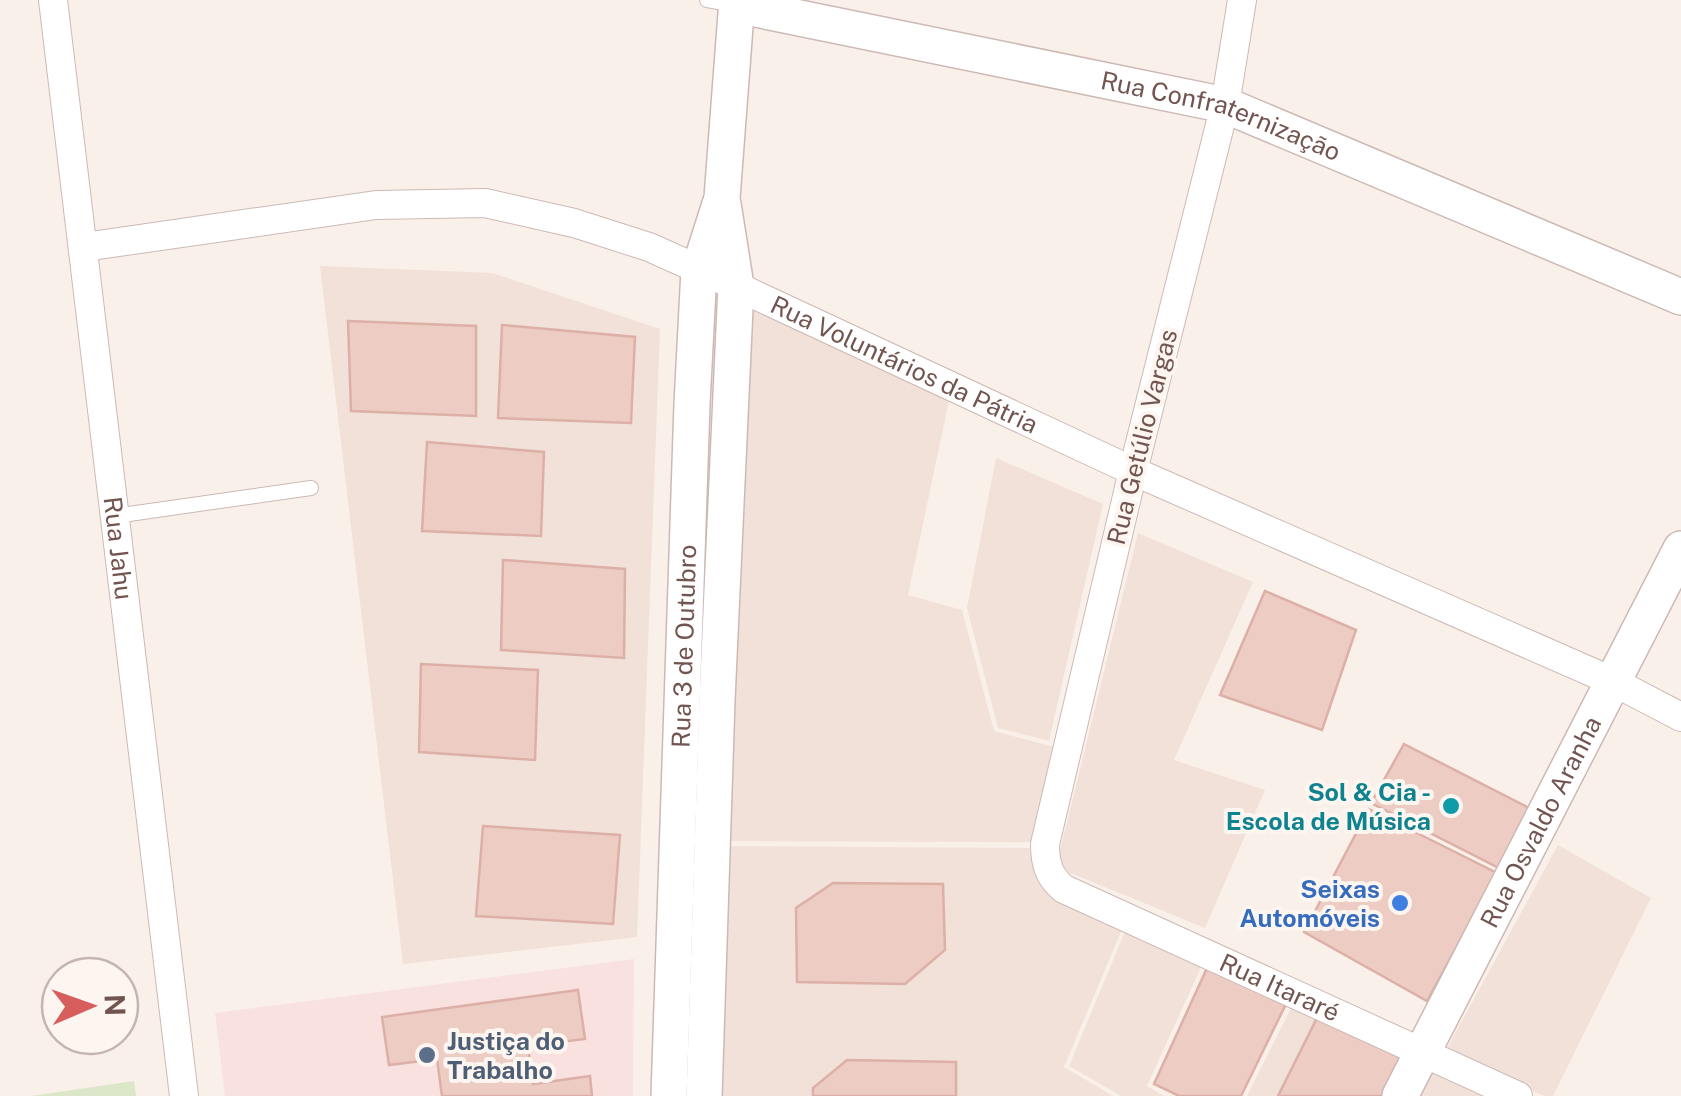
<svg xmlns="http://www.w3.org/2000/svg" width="1681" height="1096" font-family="'Public Sans',sans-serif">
  <rect width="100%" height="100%" fill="#faf0ea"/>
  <path fill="#f1e1d9" d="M320 266 492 273 660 329 637 937 403 964Z
    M742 295 951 391 908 595 962 610 994 731 1058 748 1038 842 720 841Z
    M996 458 1103 504 1049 741 998 728 967 608Z
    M1138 533 1253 582 1174 760 1265 790 1205 928 1056 867Z
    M1558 845 1651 898 1553 1096H1544L1445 1052Z
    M720 846 1029 848 1038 881 1050 897 1123 927 1064 1067 1113 1096H712Z
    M1126 929 1202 965 1147 1086 1164 1096H1121L1069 1066Z
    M1292 1006 1408 1061 1390 1096H1247Z
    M1425 1068 1483 1096H1411Z"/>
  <path fill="#f9e1df" d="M634 959 633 1096H225L215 1013Z"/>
  <path fill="#dce7c9" d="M134 1081 136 1096H31Z"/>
  <path fill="#edccc4" stroke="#ddb0a7" stroke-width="2.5" d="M348 321 476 326V416L351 411Z
    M502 325 635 337 631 423 498 418Z
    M427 442 544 452 541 536 422 531Z
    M503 560 625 569 624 658 501 650Z
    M1265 591 1356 630 1322 730 1220 695Z
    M421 664 538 670 535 760 419 752Z
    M1404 744 1531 809 1499 868 1371 803Z
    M1369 809 1497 873 1427 1001 1304 932Z
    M483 826 620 835 613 924 476 916Z
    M833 883 943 884 945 950 905 984 797 982 796 908Z
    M1207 968 1286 1004 1241 1096H1179L1154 1084Z
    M578 990 585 1039 528 1046 533 1084 590 1076 592 1096H442L437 1059 389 1065 382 1017Z
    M1317 1018 1403 1058 1385 1096H1278Z
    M847 1060 956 1062V1096H813V1088Z"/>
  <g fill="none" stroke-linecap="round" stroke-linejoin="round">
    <g stroke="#cdb9b4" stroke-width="16">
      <path id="service" d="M707 0 736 5
        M115 516 311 488"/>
    </g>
    <g stroke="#cdb9b4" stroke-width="30">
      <g id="minor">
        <path id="s1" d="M53 0 184 1096"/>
        <path id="s2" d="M1242 0 1225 105 1133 471 1045 844C1045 864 1049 877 1064 889L1518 1096"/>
        <path id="s3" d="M84 247 376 205 485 203 574 223 649 247 736 286 1133 471 1612 681 1681 717"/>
      </g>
    </g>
    <g stroke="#cdb9b4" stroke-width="38">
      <g id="tertiary">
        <path id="s4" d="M736 5 1225 105 1681 297"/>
        <path id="s5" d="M669 1096 692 404 699 270 722 198 737 0"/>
        <path d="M704 1096 717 700 736 286 723 204"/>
        <path id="s6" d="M1400 1096 1681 549"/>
      </g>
    </g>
    <use href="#service" stroke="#fff" stroke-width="14"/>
    <use href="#minor" stroke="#fff" stroke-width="28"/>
    <use href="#tertiary" stroke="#fff" stroke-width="35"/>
  </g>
  <circle fill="#0f9aa8" stroke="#fdf5f0" stroke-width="4" cx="1451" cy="806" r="10"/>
  <circle fill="#3f7fe0" stroke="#fdf5f0" stroke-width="4" cx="1400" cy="903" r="10"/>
  <circle fill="#5c6f8a" stroke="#fdf5f0" stroke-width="4" cx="427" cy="1055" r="10"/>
  <g text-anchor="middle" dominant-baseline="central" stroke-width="8" stroke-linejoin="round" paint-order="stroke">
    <g font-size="25" fill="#725550" stroke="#fdf5f0">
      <text stroke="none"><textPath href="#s4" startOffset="498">Rua Confraternização</textPath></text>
      <text stroke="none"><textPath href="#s3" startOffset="855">Rua Voluntários da Pátria</textPath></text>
      <text transform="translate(1142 437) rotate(-76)">Rua Getúlio Vargas</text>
      <text stroke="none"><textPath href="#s1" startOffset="552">Rua Jahu</textPath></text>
      <text stroke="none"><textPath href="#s5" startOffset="450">Rua 3 de Outubro</textPath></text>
      <text stroke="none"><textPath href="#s6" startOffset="308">Rua Osvaldo Aranha</textPath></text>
      <text stroke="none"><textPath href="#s2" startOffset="1155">Rua Itararé</textPath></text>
    </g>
    <g font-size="25" font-weight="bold" fill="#0d838f" stroke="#fdf5f0" text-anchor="end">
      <text x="1431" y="792">Sol &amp; Cia -<tspan x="1431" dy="29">Escola de Música</tspan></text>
    </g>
    <g font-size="25" font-weight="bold" fill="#366cbe" stroke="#fdf5f0" text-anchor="end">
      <text x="1380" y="889">Seixas<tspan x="1380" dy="29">Automóveis</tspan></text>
    </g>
    <g font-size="25" font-weight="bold" fill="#4e5e75" stroke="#fdf5f0" text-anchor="start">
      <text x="447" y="1041">Justiça do<tspan x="447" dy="29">Trabalho</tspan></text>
    </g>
  </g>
  <g transform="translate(90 1006) rotate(88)"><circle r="48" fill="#fdf5f0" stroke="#c5b5b0" stroke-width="2.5"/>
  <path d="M0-8L18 38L0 25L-18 38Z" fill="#d65e5d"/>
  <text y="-15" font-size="28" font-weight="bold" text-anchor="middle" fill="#725550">N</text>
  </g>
</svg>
